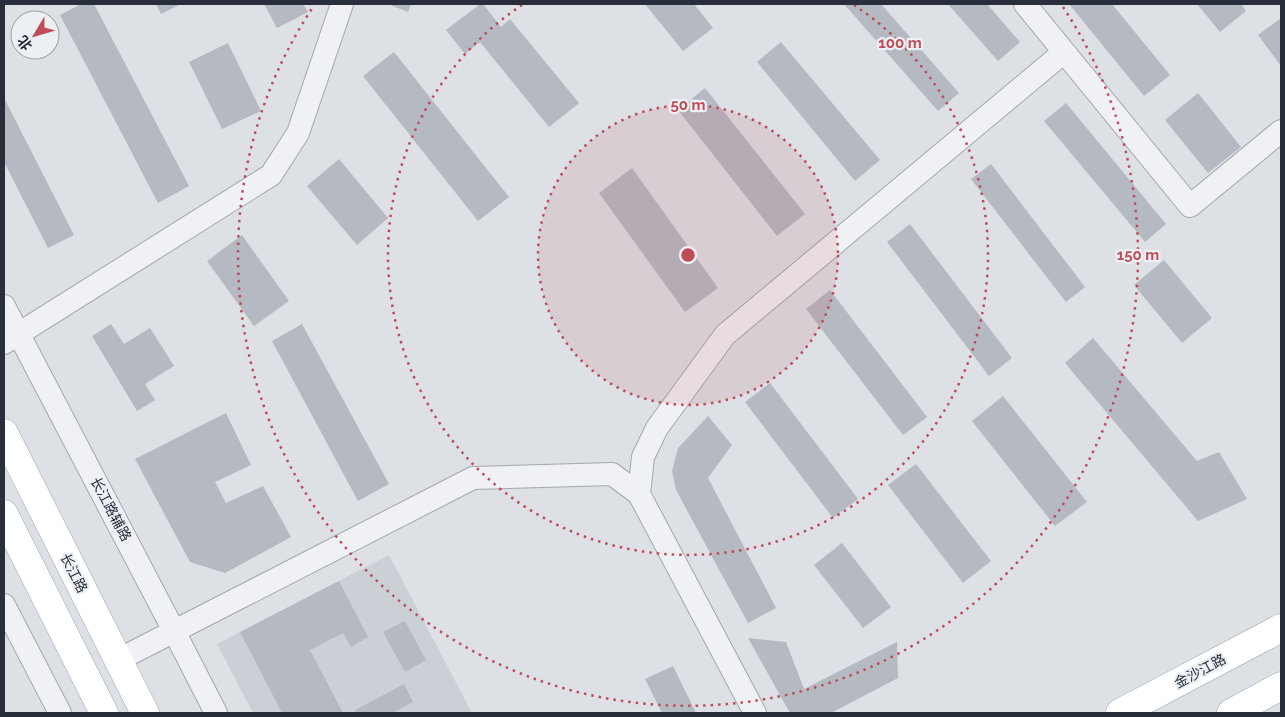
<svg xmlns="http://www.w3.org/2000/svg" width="1285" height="717" font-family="Raleway,'Noto Sans SC',sans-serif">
  <rect width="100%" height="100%" fill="#dde0e5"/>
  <path fill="#cbcfd6" d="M389 555 472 713H253L217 644Z"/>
  <path fill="#b5b9c1" d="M81 4H94L189 186 158 203 60 15Z
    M156 4H181L161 14Z
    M264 4H303L308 12 277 28Z
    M388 4H411L408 12Z
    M480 4H483L501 27 510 19 579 103 549 127 480 42 465 54 446 30Z
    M645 4H694L713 28 683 51Z
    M844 4H881L959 93 938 111Z
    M948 4H987L1020 42 998 61Z
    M1069 4H1112L1170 75 1144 96Z
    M1197 4H1241L1246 11 1220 32Z
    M1281 18V66L1258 35Z
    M781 42 880 160 855 181 757 62Z
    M228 43 261 111 222 129 189 62Z
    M394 52 509 197 478 221 363 76Z
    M705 88 805 214 777 236 678 110Z
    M1198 93 1241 147 1208 173 1165 120Z
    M4 98 74 235 48 248 4 162Z
    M1066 103 1166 224 1145 242 1044 121Z
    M339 159 388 218 357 245 307 186Z
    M991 164 1085 287 1066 302 971 179Z
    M632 168 718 288 685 312 599 193Z
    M910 224 1012 358 989 376 887 242Z
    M242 235 289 301 254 326 207 261Z
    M1164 260 1212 318 1182 343 1134 285Z
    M830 290 927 417 903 435 806 309Z
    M111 324 124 344 150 328 174 366 145 384 155 400 137 411 92 336Z
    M302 324 389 484 358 501 272 341Z
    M1093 338 1197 461 1219 452 1247 499 1198 521 1065 363Z
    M770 383 858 499 833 518 745 402Z
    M1003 396 1087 502 1055 526 972 421Z
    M226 413 251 465 215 482 226 503 263 486 291 537 225 573 190 562 135 459Z
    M708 416 732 445 708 478 776 608 748 623 676 490 672 471 678 448Z
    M916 464 991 561 963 583 888 485Z
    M842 543 891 607 863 628 814 565Z
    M339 581 368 637 351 647 343 633 310 650 343 713H282L240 632Z
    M405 621 426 660 405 672 383 632Z
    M748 638 786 642 804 689 897 642 898 678 831 713H790Z
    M673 666 696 713H662L645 679Z
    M404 684 413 702 392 713H356L355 710Z"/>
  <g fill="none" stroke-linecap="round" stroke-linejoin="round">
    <g stroke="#a3a7ae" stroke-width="24">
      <path id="minor" d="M1025 4 1190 206 1281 131
        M4 306 174 631 216 713
        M4 343 271 175 298 133 342 4
        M4 605 60 713
        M118 660 473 478 612 474 639 494
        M755 713 639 494 643 457 657 428 725 335 1064 52"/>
    </g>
    <g stroke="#9da4b0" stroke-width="29">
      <path id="major" d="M4 433 145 713
        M4 514 104 713
        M1120 713 1281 628
        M1231 713 1281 686"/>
    </g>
    <use href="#minor" stroke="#eff1f4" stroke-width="22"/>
    <use href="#major" stroke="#fff" stroke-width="28"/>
  </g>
  <circle cx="688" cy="255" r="150" fill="#c04c57" fill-opacity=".12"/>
  <g fill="none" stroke="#c04c57" stroke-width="2.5" stroke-dasharray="2.5 5">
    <circle cx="688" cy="255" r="150"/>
    <path d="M854 5A300 300 0 1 1 522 5"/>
    <path d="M1063 7A450 450 0 1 1 313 7"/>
  </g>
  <g text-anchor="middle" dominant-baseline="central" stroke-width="4.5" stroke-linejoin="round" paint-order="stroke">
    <g font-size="14" fill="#282e3a" stroke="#eceff3">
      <text transform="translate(111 509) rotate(62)">长江路辅路</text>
      <text transform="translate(74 573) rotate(63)">长江路</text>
      <text transform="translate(1200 671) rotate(-28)">金沙江路</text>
    </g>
  </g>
  <circle cx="688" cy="255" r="8" fill="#c04c57" stroke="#eceff3" stroke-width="2.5"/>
  <g font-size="15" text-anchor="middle" font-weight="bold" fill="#c04c57" stroke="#eceff3" stroke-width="4.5" stroke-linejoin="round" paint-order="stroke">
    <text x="900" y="48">100 m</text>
    <text x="688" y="110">50 m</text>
    <text x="1138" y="260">150 m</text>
  </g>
  <rect width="1285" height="717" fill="none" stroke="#282e3a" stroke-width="10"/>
  <g transform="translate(35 35) rotate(232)"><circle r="24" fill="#eceff3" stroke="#9ea2a9"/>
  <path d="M0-4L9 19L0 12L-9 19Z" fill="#c04c57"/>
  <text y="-8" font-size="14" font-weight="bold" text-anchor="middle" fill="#282e3a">北</text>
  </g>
</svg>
